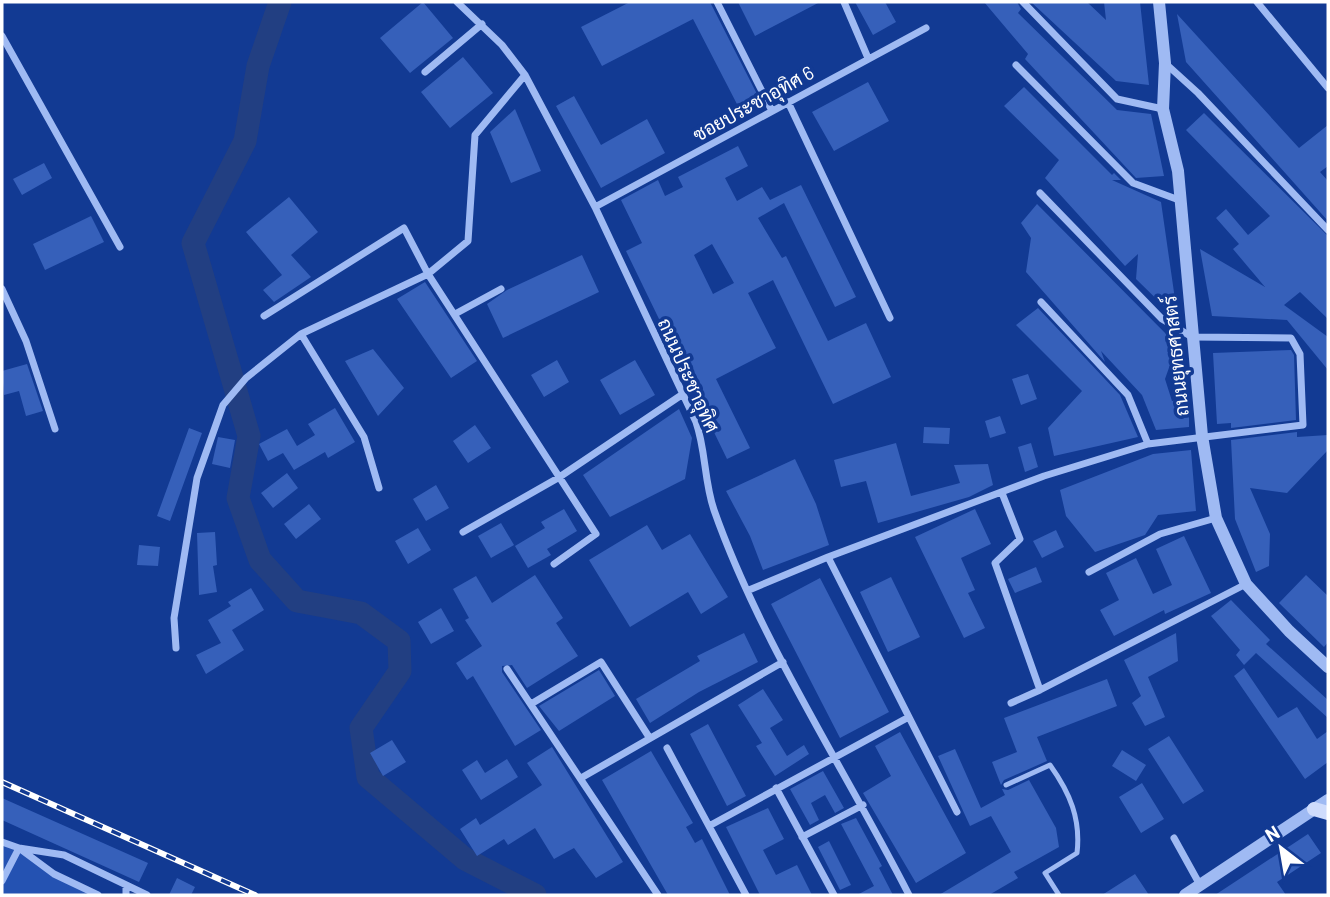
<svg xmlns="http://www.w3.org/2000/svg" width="1330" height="897" font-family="Barlow,Sarabun,sans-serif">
  <rect width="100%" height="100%" fill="#123a93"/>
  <path fill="#2452b2" d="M2 842 92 895H2Z"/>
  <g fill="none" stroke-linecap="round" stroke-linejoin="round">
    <path stroke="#223f82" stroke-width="23" d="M280 2 258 66 245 141 193 243 249 436 238 498 260 560 297 601 361 613 399 641 400 671 361 728 368 777 465 859 535 895"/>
  </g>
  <path fill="#3660ba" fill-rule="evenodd" d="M423 2 453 38 410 73 380 38Z
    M630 2H710L759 98 739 108 693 19 602 66 581 27Z
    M738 2H820L755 36Z
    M855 2H885L896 22 873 35Z
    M984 2H1017L1021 9 1018 13 1117 110 1151 114 1164 176 1136 178 1025 59 1028 54Z
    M1031 2H1087L1106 20 1104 2H1140L1149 85 1116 81Z
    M1177 14 1299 148 1328 125V166L1320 172 1328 181V221L1186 62Z
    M463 57 493 93 450 128 421 92Z
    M868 82 889 121 834 151 812 112Z
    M1024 87 1112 175 1114 173 1121 180H1112L1161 202 1178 320 1136 279 1138 254 1125 266 1045 178 1059 160 1004 106Z
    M574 96 601 145 647 119 665 153 601 188 556 106Z
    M515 109 541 171 511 183 490 132Z
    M1204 113 1328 236V319L1300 292 1284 305 1328 337V370L1287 320 1212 316 1200 249 1265 287 1233 249 1239 244 1216 218 1226 209 1248 235 1270 216 1186 130Z
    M738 146 748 166 725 178 737 201 762 187 770 200 801 185 856 297 835 307 784 203 758 218 782 258 786 256 828 341 866 323 891 377 833 404 773 280 748 293 776 348 716 379 750 448 727 459 626 251 642 243 621 200 658 180 665 196 683 187 678 177ZM712 244 734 283 713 294 694 255Z
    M44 163 52 178 22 195 13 179Z
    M289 197 318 232 291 255 311 277 274 302 263 290 282 275 246 232Z
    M1037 204 1177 345 1165 379 1172 401 1189 398V427L1156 430 1142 395 1101 351 1105 362 1026 272 1031 238 1021 223Z
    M91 216 104 242 45 270 33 244Z
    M582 255 599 292 503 338 487 304 507 290Z
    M425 282 477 361 451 378 397 299Z
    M1038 308 1120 395 1138 437 1054 456 1048 428 1082 391 1016 325Z
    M373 349 404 388 378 416 345 361Z
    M1291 350 1294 355 1296 420 1231 428V423L1217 424 1213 353Z
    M557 360 569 382 544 397 531 375Z
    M635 360 655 395 620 415 600 380Z
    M27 364 43 411 26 416 19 391 4 395 2 371Z
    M1028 374 1037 399 1021 405 1012 379Z
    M335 408 355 442 328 458 325 452 294 470 283 453 268 461 259 444 287 429 297 446 315 435 308 424Z
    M679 409 692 438 685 479 610 517 583 475Z
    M1000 416 1006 433 990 438 985 421Z
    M475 425 491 448 468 463 453 441Z
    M924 427 950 428 949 444 923 443Z
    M189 428 202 433 170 521 157 516Z
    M1297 432V437L1328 435V450L1287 493 1250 488 1270 534 1269 566 1256 572 1235 519 1231 440Z
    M218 437 235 440 230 468 212 464Z
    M896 443 911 496 960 483 954 465 988 464 993 485 969 497 878 523 866 481 841 487 834 460Z
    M1031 443 1038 467 1025 472 1018 447Z
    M1191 450 1196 511 1158 515 1145 535 1095 552 1066 516 1060 490 1153 454Z
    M795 459 816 504 829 545 763 570 750 536 726 491Z
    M287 473 298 488 273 508 261 493Z
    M436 485 449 508 426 521 413 499Z
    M309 504 321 519 296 539 284 524Z
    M564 509 577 531 547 549 551 555 528 568 515 546 545 528 541 522Z
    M975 509 991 544 961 558 975 590 968 593 985 628 964 638 915 537Z
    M501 523 514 545 491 558 478 536Z
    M647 525 662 550 690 534 728 597 701 614 688 592 630 627 589 560Z
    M418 528 431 550 408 564 395 541Z
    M1056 530 1064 547 1042 558 1033 541Z
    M215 532 217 565 213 566 217 592 199 595 197 533Z
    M1184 536 1211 593 1165 614 1164 610 1114 636 1100 610 1119 600 1106 573 1136 558 1153 594 1172 585 1156 549Z
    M139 545 160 547 158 566 137 565Z
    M1036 567 1042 582 1015 593 1008 579Z
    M535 575 563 618 556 623 578 656 527 688 512 665 502 666V672L541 730 515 746 473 676 467 680 456 663 482 646 465 620 469 618 453 589 476 576 492 603Z
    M1306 575 1328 596V642L1324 647 1279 603Z
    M891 577 920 637 888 652 860 592Z
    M820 578 889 712 840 738 771 604Z
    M251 588 264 610 232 630 244 650 206 674 196 655 221 643 208 620 231 606 228 602Z
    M1231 600 1270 640 1266 644 1328 700V718L1256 653 1244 665 1236 655 1240 650 1211 616Z
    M441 608 454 631 431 644 418 622Z
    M744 633 758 662 699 692 650 723 636 699 700 661 697 656Z
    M1176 633 1178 661 1148 677 1165 717 1145 726 1132 703 1141 696 1124 660Z
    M1244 668 1278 718 1297 707 1317 739 1328 731V762L1305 779 1234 676Z
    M599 670 615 696 559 731 539 706Z
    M1107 679 1117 706 1037 737 1047 761 1004 780 1001 785 992 762 1017 752 1004 718Z
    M763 689 783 720 770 728 787 756 804 745 809 754 775 776 756 746 762 743 738 705Z
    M708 724 746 796 727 806 690 734Z
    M900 732 966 853 916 883 863 793 891 776 875 746Z
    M1169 736 1204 791 1183 804 1148 749Z
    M392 740 406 762 383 776 370 753Z
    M552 747 623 862 596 878 574 848 554 859 535 828 508 845 504 839 477 856 460 829 476 818 480 825 542 785 527 763Z
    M955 749 981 808 1005 795 1002 789 1008 790 1029 780 1056 828 1059 847 1014 872 1018 878 989 895H939L1011 852 991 816 970 826 938 756Z
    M1122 750 1146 765 1136 781 1112 766Z
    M651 751 693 823 686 827 695 843 702 839 730 895H668L602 780Z
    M507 759 518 777 481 800 462 770 477 760 485 773Z
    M823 771 844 808 835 813 825 795 811 803 819 820 810 825 790 789Z
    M1142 783 1164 819 1141 833 1119 797Z
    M2 798 148 863 139 882 2 820Z
    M768 808 784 839 763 850 776 875 797 865 812 895H760L726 827Z
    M856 818 882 866 879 868 893 895H857L874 886 841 824Z
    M1308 834 1321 853 1277 882 1286 895H1215Z
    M829 841 851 885 840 890 818 847Z
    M1135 874 1149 895H1102Z
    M177 878 195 887 191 895H169Z"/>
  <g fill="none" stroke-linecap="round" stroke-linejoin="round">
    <path stroke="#9fbaf3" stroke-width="5" d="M1006 785 1050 765C1070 793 1081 819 1077 853L1045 873 1059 895"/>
    <path stroke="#9fbaf3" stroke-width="7" d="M457 2 502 45 525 75 595 207 696 422C706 451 704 481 714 510 760 641 846 771 909 895
      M717 2 772 111
      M844 2 868 58
      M1023 2 1117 99 1163 109
      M1257 2 1328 88
      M2 36 120 247
      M1165 63 1198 93 1328 230
      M1016 65 1133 183 1179 200
      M425 72 482 24
      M788 102 890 318
      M595 207 926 28
      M2 289 26 341 55 429
      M1041 302 1128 395 1148 444
      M455 314 501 289
      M264 316 404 228 428 274 596 534 554 564
      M301 334 364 437 379 488
      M1002 493 1020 539 995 563 1040 690 1246 584
      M463 532 558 478 683 394
      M828 557 957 812
      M1089 572 1160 534 1216 518
      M749 590 828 557 1044 476 1148 444 1303 425 1300 354 1291 338 1192 337 1162 319 1040 193
      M176 648 174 618 197 478 223 405 246 378 301 334 428 274 468 241 475 135 525 75
      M507 669 658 895
      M1011 703 1040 690
      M531 704 601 662 649 737
      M667 748 746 895
      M581 778 783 662
      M776 788 834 895
      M709 826 907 718
      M802 837 863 805
      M1174 838 1200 885
      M2 842 19 848 64 855 147 895
      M23 851 54 874 98 895
      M2 881 19 848
      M126 885V895"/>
    <path stroke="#9fbaf3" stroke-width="12" d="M1159 2 1165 63 1163 109 1178 171 1202 436 1216 518 1246 584 1289 631 1328 667
      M1185 895 1328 800"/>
    <path stroke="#cfdcfc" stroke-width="14" d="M1314 809 1328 813"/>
    <g stroke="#fff" stroke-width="6">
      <path id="rail" d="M2 782 255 895"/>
    </g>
    <use href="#rail" stroke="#123a93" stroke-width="3.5" stroke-dasharray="10" stroke-linecap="butt"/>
  </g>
  <g text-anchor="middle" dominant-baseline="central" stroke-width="7" stroke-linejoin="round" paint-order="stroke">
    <g font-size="19" fill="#fff" stroke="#123a93">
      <text transform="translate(753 103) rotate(-29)">ซอยประชาอุทิศ 6</text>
      <text transform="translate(1175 356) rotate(-96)">ถนนยุทธศาสตร์</text>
      <text transform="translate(689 375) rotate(66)">ถนนประชาอุทิศ</text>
    </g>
  </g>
  <rect width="1330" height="897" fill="none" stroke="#ffffff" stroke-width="7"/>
  <g transform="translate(1281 848) rotate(329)" stroke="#123a93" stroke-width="5" paint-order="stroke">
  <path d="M0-5L12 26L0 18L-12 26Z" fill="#ffffff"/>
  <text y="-10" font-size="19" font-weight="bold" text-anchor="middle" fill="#ffffff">N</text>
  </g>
</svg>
